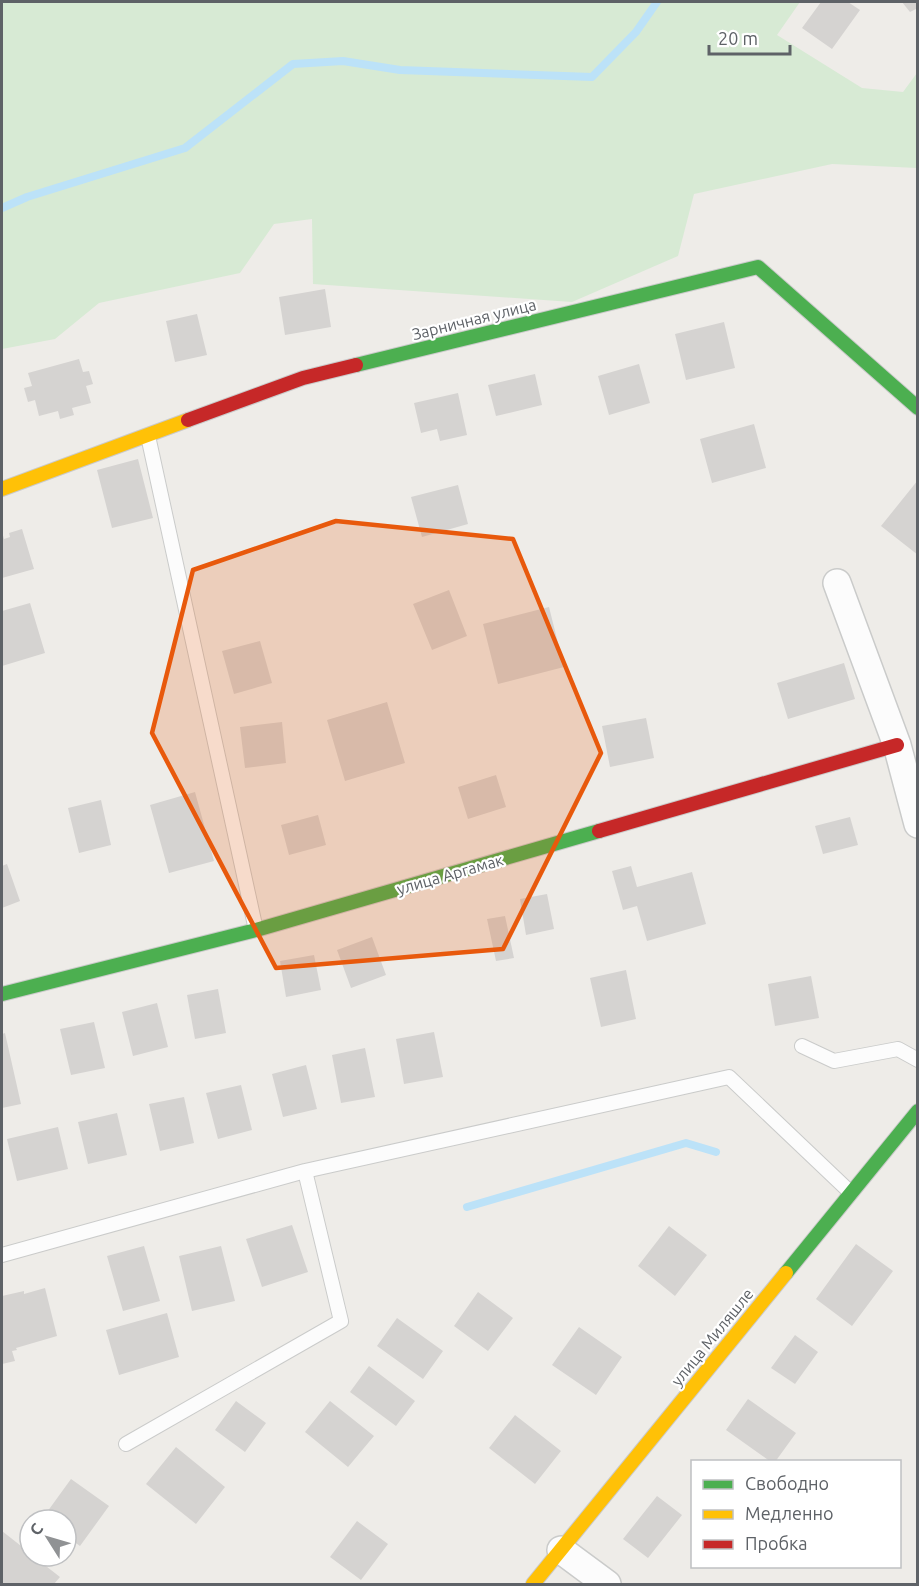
<svg xmlns="http://www.w3.org/2000/svg" width="919" height="1586" font-family="Ubuntu,sans-serif">
  <rect width="100%" height="100%" fill="#eeece8"/>
  <path fill="#d7ead4" d="M2 2H800L777 35 862 88 903 92 917 73V168L832 164 694 194 678 256 572 302 313 284 312 219 274 224 240 273 99 303 55 339 2 349Z"/>
  <g fill="none" stroke-linecap="round" stroke-linejoin="round">
    <path stroke="#bce2f8" stroke-width="8" d="M2 208 27 197 185 148 293 64 343 61 400 70 592 77 636 32 657 2
      M467 1207 686 1143 716 1152"/>
  </g>
  <path fill="#d5d3d1" d="M821 2H848L860 10 832 49 802 28Z
    M902 2H918V8L910 12Z
    M325 289 331 327 285 335 279 297Z
    M197 314 207 355 175 362 166 321Z
    M724 322 735 368 686 380 675 334Z
    M79 359 83 372 89 371 93 384 86 386 91 403 72 408 74 415 60 419 58 411 39 416 35 400 28 402 24 388 32 386 28 373Z
    M639 364 650 403 609 415 598 376Z
    M535 374 542 405 496 416 488 385Z
    M458 393 467 435 440 441 437 429 421 433 414 403Z
    M754 424 766 468 712 483 700 439Z
    M138 459 153 518 112 528 97 470Z
    M918 480V555L881 526Z
    M458 485 468 524 422 537 411 497Z
    M22 529 34 569 2 578V532L4 539 10 537 9 533Z
    M449 590 467 636 432 650 413 604Z
    M30 603 45 653 2 666V611Z
    M549 607 564 667 498 684 483 624Z
    M260 641 272 683 234 694 222 651Z
    M844 663 855 699 788 719 777 683Z
    M387 702 405 763 345 781 327 720Z
    M646 718 654 758 610 767 602 726Z
    M282 722 286 763 245 768 240 727Z
    M496 775 506 807 468 819 458 787Z
    M195 792 214 861 169 873 150 805Z
    M101 800 111 845 79 853 68 808Z
    M318 815 326 845 289 855 281 825Z
    M850 817 858 845 823 854 815 826Z
    M7 864 20 901 2 908V866Z
    M631 866 637 887 692 872 706 924 647 941 637 906 623 910 612 871Z
    M547 894 554 929 526 935 520 899Z
    M505 916 514 958 496 961 487 919Z
    M372 937 386 975 351 988 337 950Z
    M314 955 321 990 286 997 280 961Z
    M626 970 636 1019 601 1027 590 978Z
    M811 976 819 1018 775 1026 768 984Z
    M218 989 226 1033 195 1039 187 995Z
    M157 1003 168 1047 133 1056 122 1012Z
    M94 1022 105 1068 71 1075 60 1029Z
    M434 1032 443 1077 404 1084 396 1039Z
    M5 1033 21 1104 2 1108V1034Z
    M365 1048 375 1097 341 1103 332 1055Z
    M306 1065 317 1109 283 1117 272 1074Z
    M241 1085 252 1130 218 1139 206 1093Z
    M184 1097 194 1143 160 1151 149 1104Z
    M117 1113 127 1155 88 1164 78 1122Z
    M58 1127 68 1169 17 1181 7 1139Z
    M292 1225 308 1272 262 1287 246 1239Z
    M669 1226 707 1255 675 1296 638 1266Z
    M856 1244 893 1271 852 1326 816 1299Z
    M144 1246 160 1301 123 1311 107 1256Z
    M221 1246 235 1301 192 1311 179 1256Z
    M45 1288 57 1336 16 1348 17 1350 12 1351 15 1361 2 1364V1296L24 1291V1294Z
    M478 1292 513 1318 488 1351 454 1326Z
    M167 1313 179 1357 119 1375 106 1330Z
    M397 1318 443 1351 423 1379 377 1346Z
    M579 1327 622 1357 596 1395 552 1365Z
    M795 1335 818 1352 795 1384 771 1368Z
    M369 1366 415 1401 396 1426 350 1392Z
    M748 1399 796 1433 775 1462H771L726 1430Z
    M236 1401 266 1423 245 1452 215 1430Z
    M330 1401 374 1436 348 1467 305 1432Z
    M515 1415 561 1451 535 1484 489 1448Z
    M176 1447 225 1487 196 1524 146 1484Z
    M71 1479 109 1506 80 1546 66 1536V1520L42 1519Z
    M657 1496 682 1515 648 1558 623 1539Z
    M357 1521 388 1544 361 1580 330 1557Z
    M2 1531 30 1553V1556H33L60 1577 54 1584H2Z"/>
  <g fill="none" stroke-linecap="round" stroke-linejoin="round">
    <g stroke="#cacbca" stroke-width="16">
      <path id="lane" d="M148 436 256 930
        M802 1046 834 1061 898 1049 918 1060
        M2 1255 305 1171 729 1077 851 1193
        M126 1444 341 1321 305 1171"/>
    </g>
    <g stroke="#cacbca" stroke-width="30">
      <path id="street" d="M837 583 897 745 918 824
        M561 1550 607 1584"/>
    </g>
    <g stroke="#cacaca" stroke-width="16">
      <path id="fast" d="M356 365 758 267 918 408
        M2 994 256 930 599 831
        M786 1273 918 1111"/>
    </g>
    <g stroke="#cacaca" stroke-width="16">
      <path id="slow" d="M2 489 188 420
        M533 1584 786 1273"/>
    </g>
    <g stroke="#cacaca" stroke-width="16">
      <path id="jam" d="M188 420 303 378 356 365
        M599 831 897 745"/>
    </g>
    <use href="#lane" stroke="#fcfcfc" stroke-width="14"/>
    <use href="#street" stroke="#fcfcfc" stroke-width="27"/>
    <use href="#fast" stroke="#4caf50" stroke-width="14"/>
    <use href="#slow" stroke="#ffc107" stroke-width="14"/>
    <use href="#jam" stroke="#c62828" stroke-width="14"/>
  </g>
  <path fill="#e8590c" fill-opacity="0.2" stroke="#e8590c" stroke-width="4.5" stroke-linejoin="round" d="M336 521 513 539 601 753 503 949 276 968 152 733 193 570Z"/>
  <g text-anchor="middle" dominant-baseline="central" stroke-width="4.5" stroke-linejoin="round" paint-order="stroke">
    <g font-size="16" fill="#5e6267" stroke="#fff">
      <text transform="translate(474 319) rotate(-14)">Зарничная улица</text>
      <text transform="translate(450 874) rotate(-16)">улица Аргамак</text>
      <text transform="translate(712 1337) rotate(-51)">улица Миляшле</text>
    </g>
  </g>
  <rect width="919" height="1586" fill="none" stroke="#5e6267" stroke-width="6"/>
  <rect x="691" y="1460" width="210" height="108" fill="#ffffff" stroke="#bfc0c2" stroke-width="1.5"/>
  <rect x="703" y="1480" width="30" height="9" fill="#4caf50" stroke="#bfc0c2" stroke-width="1.5"/>
  <text x="745" y="1490" font-size="18" fill="#5e6267">Свободно</text>
  <rect x="703" y="1510" width="30" height="9" fill="#ffc107" stroke="#bfc0c2" stroke-width="1.5"/>
  <text x="745" y="1520" font-size="18" fill="#5e6267">Медленно</text>
  <rect x="703" y="1540" width="30" height="9" fill="#c62828" stroke="#bfc0c2" stroke-width="1.5"/>
  <text x="745" y="1550" font-size="18" fill="#5e6267">Пробка</text>
  <g transform="translate(48 1538) rotate(307)"><circle r="28" fill="#ffffff" stroke="#bfc0c2" stroke-width="1.5"/>
  <path d="M0-4.5L10 22L0 15L-10 22Z" fill="#909294"/>
  <text y="-9" font-size="16" font-weight="bold" text-anchor="middle" fill="#5e6267">С</text>
  </g>
  <path d="M709 45v9h81v-9" fill="none" stroke="#5e6267" stroke-width="3"/>
  <text x="718" y="45" font-size="18" fill="#5e6267" stroke="#ffffff" stroke-width="4.5" paint-order="stroke">20 m</text>
</svg>
